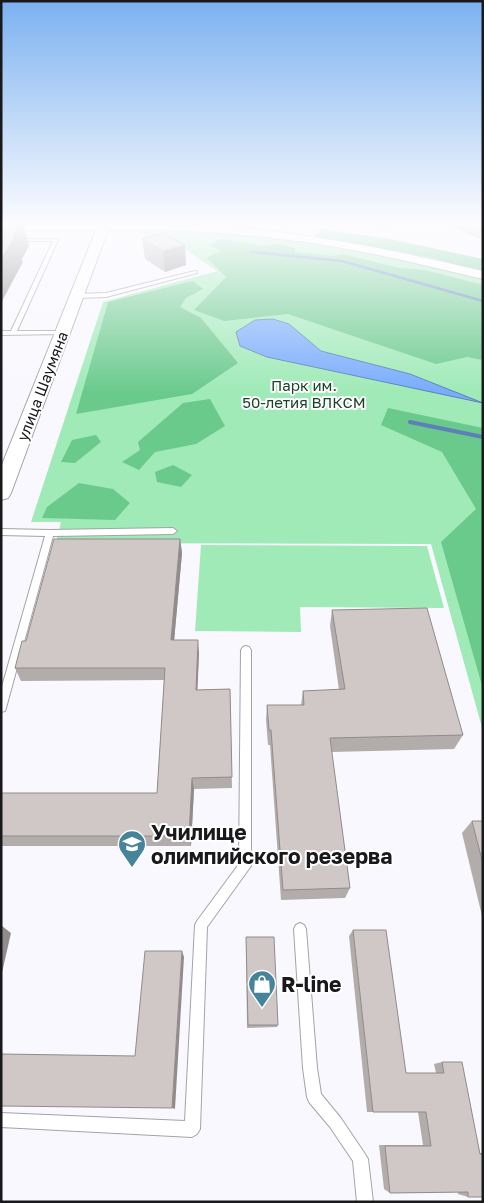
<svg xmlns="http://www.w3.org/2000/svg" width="484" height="1203" font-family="'Golos Text',sans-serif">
  <rect width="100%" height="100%" fill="#f8f8fe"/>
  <path fill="#9feab7" d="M137 231C161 231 185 230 209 231 301 234 394 255 483 278V731L431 544 56 543 61 522H31L103 302 217 271 177 244 152 241Z
    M201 545 427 546 444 608 300 607 301 632 195 631Z"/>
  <path fill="#6aca8c" d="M323 229 390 239 483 259V272L432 258 314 236Z
    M221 239 263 246 278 244 295 248V252L332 256 343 254 400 268 425 270 483 285V360L467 357 436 364 288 314 224 321 194 310 226 277 207 258 221 250 209 246Z
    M193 281 203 289 186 298 180 307 201 318 238 363 192 394 76 414 108 302Z
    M210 399 225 426 196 444 155 452 139 470 122 462 140 450 138 442 183 403Z
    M388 408 483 428V689L441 542 476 509 442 452 381 425Z
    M96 435 101 442 75 463 61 462 72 440Z
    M173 465 192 475 181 487 157 482 155 472Z
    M79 483 113 489 130 503 115 520 42 518 47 507Z"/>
  <path fill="#79acfc" stroke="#5c80b8" d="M273 319 289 324 321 351 410 374 483 403 267 357 240 346 236 332 255 320Z"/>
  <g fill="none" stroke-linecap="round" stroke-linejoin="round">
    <path stroke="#5c80b8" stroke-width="2.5" d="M252 252 342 261 483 301"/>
    <path stroke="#5c80b8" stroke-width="4" d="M410 422 483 437"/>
    <g stroke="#a3a3a9" stroke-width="2">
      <path id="service" d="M319 224H323L312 240H308Z
        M384 224H391L380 227 378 226Z
        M16 239H56L58 240 17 331H62L64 332V334L1 335V331H11L53 241H14Z
        M195 271H197V273L106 297 76 298 73 296 76 294 106 293Z
        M173 528 177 531 173 534 53 536 6 708 5 711 1 712V690L45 536 1 535V529L50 530Z
        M246 646 249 647 251 650V866L207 927 200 1129 197 1134 192 1137 1 1127V1113L185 1121 195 925 197 921 239 864 241 650 243 647Z
        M300 923 304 925 306 929 317 1068 321 1094 340 1117 365 1154 368 1159 373 1202H357L353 1161 330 1127 309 1102 307 1097 303 1068 294 929 296 925Z"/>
    </g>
    <g stroke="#a3a3a9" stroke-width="2">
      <path id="tertiary" d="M178 224C281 227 382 247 483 271V279C416 263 350 247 282 239 224 231 166 230 108 230L11 493 8 498 1 500V467L96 230 1 231V225Z"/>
    </g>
    <use href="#service" fill="#fff" fill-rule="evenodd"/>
    <use href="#tertiary" fill="#fff" fill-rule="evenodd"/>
  </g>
  <path fill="#b2acaa" d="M444 224H483V240Z
    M142 239 186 265 165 272 145 259Z
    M180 539 182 553 174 640 199 653 197 690 230 689 232 788 194 789 191 846H1V793H157L164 680 21 681 15 668Z
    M332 610 463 735 454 749 331 752 350 888 345 898 281 900 270 745H268L266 720 267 705H301L303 691 339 690 330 626Z
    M472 821H483V920L462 833Z
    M353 930 406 1073H436L434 1064 442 1062 480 1153H483V1197H468L458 1194V1192L390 1193 384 1189 379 1145H423L418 1112H367L349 936Z
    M246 937 278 1025 277 1027 247 1028Z"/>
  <path fill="#918c8b" d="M20 224H24L29 246 22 259 23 262 1 303V259L13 235Z
    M185 245 186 265 165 272 163 251Z
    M180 539 182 553 173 653 171 640Z
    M198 640 199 653 197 702 196 690Z
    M192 778 194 789 191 846 189 836Z
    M2 926 11 933 1 977V930Z
    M182 951 184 957 175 1109 172 1108Z"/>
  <path fill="#cfc8c6" stroke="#918c8b" d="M1 224H20L13 235H16L1 259Z
    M465 224H483V231Z
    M163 233 185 245 163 251 142 239Z
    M54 539H180L171 640H198L196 690 230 689 232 777 192 778 189 836H1V793H157L165 668H15L22 641H26Z
    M427 608 463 735 330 738 350 888 283 890 271 730H269L267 705H304L303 691 345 689 332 610Z
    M472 821H483V864Z
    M353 930H386L406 1073H444L442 1062H462L480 1154H483V1197H468V1192L390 1193 385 1146H431L426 1112H373Z
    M246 937H274L278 1025H248Z
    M145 951H182L172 1108 1 1106V1054L135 1056Z"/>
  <linearGradient id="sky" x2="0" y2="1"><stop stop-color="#7bb1f0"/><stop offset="0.57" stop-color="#fcfcff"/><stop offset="1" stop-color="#fcfcff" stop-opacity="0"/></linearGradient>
  <rect width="484" height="392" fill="url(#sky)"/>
  <defs>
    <g id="university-pin" transform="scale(1.4375)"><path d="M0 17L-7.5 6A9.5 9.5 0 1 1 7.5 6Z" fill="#458499" stroke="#fff"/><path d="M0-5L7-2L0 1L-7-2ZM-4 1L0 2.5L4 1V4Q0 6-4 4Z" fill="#fff"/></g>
    <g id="shop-pin" transform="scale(1.4375)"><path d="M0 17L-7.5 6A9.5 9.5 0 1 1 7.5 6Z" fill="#458499" stroke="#fff"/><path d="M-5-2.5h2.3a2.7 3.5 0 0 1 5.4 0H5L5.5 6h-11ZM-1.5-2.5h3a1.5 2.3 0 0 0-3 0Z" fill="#fff"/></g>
  </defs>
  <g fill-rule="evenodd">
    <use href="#university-pin" x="132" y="844"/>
    <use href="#shop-pin" x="262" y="984"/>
  </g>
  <g text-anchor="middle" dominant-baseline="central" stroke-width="4" stroke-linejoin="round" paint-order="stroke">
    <g font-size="15" fill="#1a4229" stroke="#fff">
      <text x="304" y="385">Парк им.<tspan x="304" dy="17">50-летия ВЛКСМ</tspan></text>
    </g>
    <g font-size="15" fill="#19191b" stroke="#fff">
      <text transform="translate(42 386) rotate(-69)">улица Шаумяна</text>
    </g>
    <g font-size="21" font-weight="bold" fill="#19191b" stroke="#fff" text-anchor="start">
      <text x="151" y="832">Училище<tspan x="151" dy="24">олимпийского резерва</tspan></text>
      <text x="281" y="984">R-line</text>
    </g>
  </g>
  <rect width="484" height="1203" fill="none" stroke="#19191b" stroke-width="5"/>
</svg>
